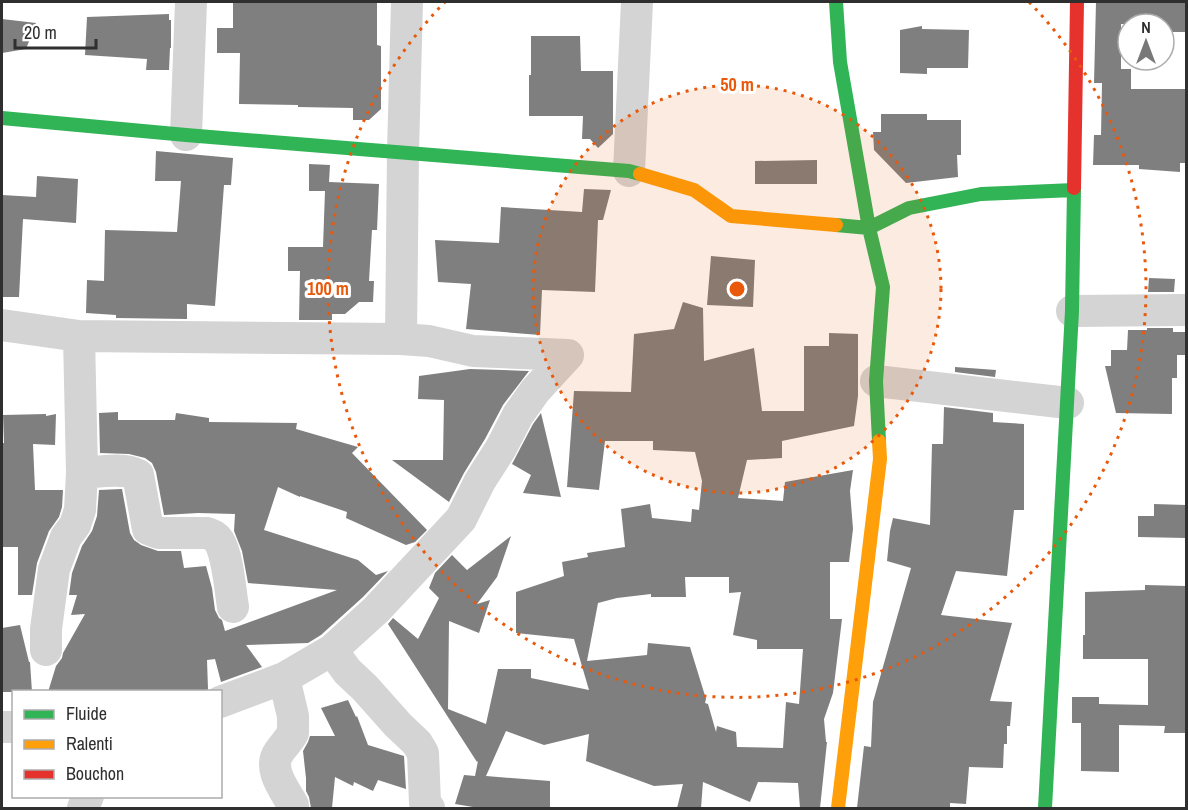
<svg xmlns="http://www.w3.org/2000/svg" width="1188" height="810" font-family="'Archivo Narrow',sans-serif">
  <rect width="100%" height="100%" fill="#fff"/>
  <path fill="#7f7f7f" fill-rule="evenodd" d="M233 2H377V45L381 46V109L369 120H353V108L298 107V105L239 104 240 53H217V28H233Z
    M1096 2H1185V32H1164V24H1121V69H1131V89H1186V163H1180V172L1139 169V165H1093L1094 135H1101L1102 83H1094Z
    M169 14V20H171V48H170L169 70H146L147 59 85 55 87 17Z
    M2 19 36 23 26 49 2 53Z
    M922 26V29L969 30 968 68H927V74L900 73V30Z
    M531 36H580L581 71H613V134L598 148 590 139H582L583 116H529V75H531Z
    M881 114H927V120H961V155H957L958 177 906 183 874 150 873 132H881Z
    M156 151 233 158 231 185H224L215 306 187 304V319L116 318V315L86 313 87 280 104 281 105 230 177 232 181 181H155Z
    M817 160V184H755V161Z
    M309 164 330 165 329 182 379 184 377 230H372L369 281H374L373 302H359L345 314H332V320H299L300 271H288V247H323L325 191H309Z
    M37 176 78 179 76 223 23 219 19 297H2V195L36 197Z
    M584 189 611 190 603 220H598L595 292 542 290 540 335 466 329 471 284 438 282 435 240 499 243 501 207 582 212Z
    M711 256 755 260 753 307 707 305Z
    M1149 278 1175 279 1174 292H1148Z
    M683 302 703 308 704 361 754 348 762 411H804V346H829V333L858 334V396L854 426 782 441V458L747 460 738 498 783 501 785 482 853 470 850 491 853 529 849 562H830V619H842L833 693 824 719 826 742H827L820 808H800L798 783 758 782 750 802 703 782 701 808H677L683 784 654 786 586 761 589 734 544 745 506 731 486 776 550 781V808H479L455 804 464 775 475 776 478 761 477 762 388 624 393 618 418 639 439 598 429 588 435 573 452 555 467 570 511 536 497 577 477 604 490 600 479 633 449 621 448 709 486 724 498 669H531V678L589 690 574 639 516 633V592L564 576 562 562 588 557 587 553 625 547 621 509 650 504 652 518 691 522 692 509 699 510 702 481 695 452 653 450V441H605L599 490 567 487 574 391 631 392 634 334 674 329ZM685 577H729V593L741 592 733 635 757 640V649H803L799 704 786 702 783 748 737 747 736 732 717 726 716 732 708 704 705 703 706 699 690 647 648 643 647 655 587 661 598 603 617 598 651 594V597H686Z
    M1147 328H1173V332H1186V355H1177V378H1172V414L1116 413 1105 366H1111V350H1127L1128 330H1147Z
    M955 367 996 370 995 377 955 372Z
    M470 369 529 371 503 405 485 439 464 473 449 502 392 460H443L444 400 418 399 419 376Z
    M944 407 993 413V422L1024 424V510H1014L1007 576 956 571 941 615 1012 623 990 701 1012 702 1010 726H1007V744H1004L1003 768 969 767 966 804 950 803V808H857L864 746 871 747 873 702 911 568 887 561 890 531 893 518 930 525 932 444H943Z
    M118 412V420H175L176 413 209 418V422L297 423 296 429 358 447 352 453 427 530 415 542 406 545 346 518 347 512 300 496V497L278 487 264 530 358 560 376 575 388 571 363 597 321 635 308 643 246 645 262 667 221 682 215 659 207 660 208 689 206 692H48L56 666 62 658 63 653 85 614 71 615 77 595H69L72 573 82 546 92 531 97 516 99 490 122 489 130 533 134 540 141 545 158 551H181L184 568 206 566 212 588 215 610 219 618 222 620 225 631 337 590 248 583 242 551 234 531 235 514 198 513 164 515 156 472 152 463 145 458 129 454 100 453 99 413Z
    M541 413 561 497 523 493 531 475 512 464 533 424Z
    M46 414V416L56 414 55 445 33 444 35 490H63L62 507 59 517 49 531 37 563 32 595H18V547H2V443H4L3 415Z
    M1154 504 1186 505V538L1138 537V516H1154Z
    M1145 585 1186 586V733H1164L1165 726 1119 725V772L1081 771V723H1072V697H1099V704L1148 705V659H1083V635H1085V592L1145 590Z
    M20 625 29 662H30L32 692H2V628Z
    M348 700 356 717 357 716 368 745 404 756 406 789 378 780 373 791 354 782 353 786 335 777 332 808H311L309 797 306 791V778L303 751 308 742 310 736H335L321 708Z"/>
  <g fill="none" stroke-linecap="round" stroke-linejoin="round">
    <path stroke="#d4d4d4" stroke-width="32" d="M186 135 191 2
      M629 171 637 2
      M1072 311 1186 310
      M2 325 79 336 401 339 429 341 473 351 568 355
      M401 339 403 152 407 2
      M876 381 1068 403
      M82 473C98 472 124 467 138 475L148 529 158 533H207C212 535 216 536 219 541 228 556 230 589 233 607
      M46 650V629L54 569 66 537 75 525 80 510 82 473 79 336
      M332 650 347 671 365 688 398 725 417 743 423 753 425 803 429 808
      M284 678 293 716V733C289 740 283 746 279 752 267 769 285 790 293 805V808
      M220 702 284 678 332 650 376 610 461 519 480 481 501 448 518 415 535 391 568 355
      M2 727H14
      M83 808 88 796"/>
    <path stroke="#30b455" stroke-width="14" d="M836 2 840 62 869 228 883 287 876 381 879 441
      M2 118 186 135 629 171 640 174
      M836 225 869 228 909 208 981 194 1074 190
      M1045 808 1072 311 1074 188"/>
    <path stroke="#ff9f0a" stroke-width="14" d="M640 174 694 190 731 216 836 225
      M838 808 880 459 879 441"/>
    <path stroke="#e5322d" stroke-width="14" d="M1074 188 1077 2"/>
  </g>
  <circle cx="737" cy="289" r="204" fill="#e8590c" fill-opacity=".12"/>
  <g fill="none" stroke="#e8590c" stroke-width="3" stroke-dasharray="3 6">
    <circle cx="737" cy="289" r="204"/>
    <path d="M1029 2A409 409 0 1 1 445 2"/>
  </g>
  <circle cx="737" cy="289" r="9" fill="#e8590c" stroke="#fff" stroke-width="3"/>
  <g font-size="18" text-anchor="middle" font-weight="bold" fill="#e8590c" stroke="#fff" stroke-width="6" stroke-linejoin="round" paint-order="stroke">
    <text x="737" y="91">50 m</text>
    <text x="328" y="295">100 m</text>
  </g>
  <rect width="1188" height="810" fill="none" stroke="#2f2f2f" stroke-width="6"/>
  <rect x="12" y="690" width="210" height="108" fill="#ffffff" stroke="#acacac" stroke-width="1.5"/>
  <rect x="24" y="710" width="30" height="9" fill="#30b455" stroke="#acacac" stroke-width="1.5"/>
  <text x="66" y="720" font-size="18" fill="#2f2f2f">Fluide</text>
  <rect x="24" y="740" width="30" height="9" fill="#ff9f0a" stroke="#acacac" stroke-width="1.5"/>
  <text x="66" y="750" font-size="18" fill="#2f2f2f">Ralenti</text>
  <rect x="24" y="770" width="30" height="9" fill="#e5322d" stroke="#acacac" stroke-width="1.5"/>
  <text x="66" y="780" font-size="18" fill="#2f2f2f">Bouchon</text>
  <g transform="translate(1146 42)"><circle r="28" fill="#ffffff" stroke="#acacac" stroke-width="1.5"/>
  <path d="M0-4.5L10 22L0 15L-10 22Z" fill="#787878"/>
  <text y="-9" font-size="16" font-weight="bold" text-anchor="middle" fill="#2f2f2f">N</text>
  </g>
  <path d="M15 39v9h81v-9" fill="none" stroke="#2f2f2f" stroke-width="3"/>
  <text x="24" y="39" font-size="18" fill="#2f2f2f" stroke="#ffffff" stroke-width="4.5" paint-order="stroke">20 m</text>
</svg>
